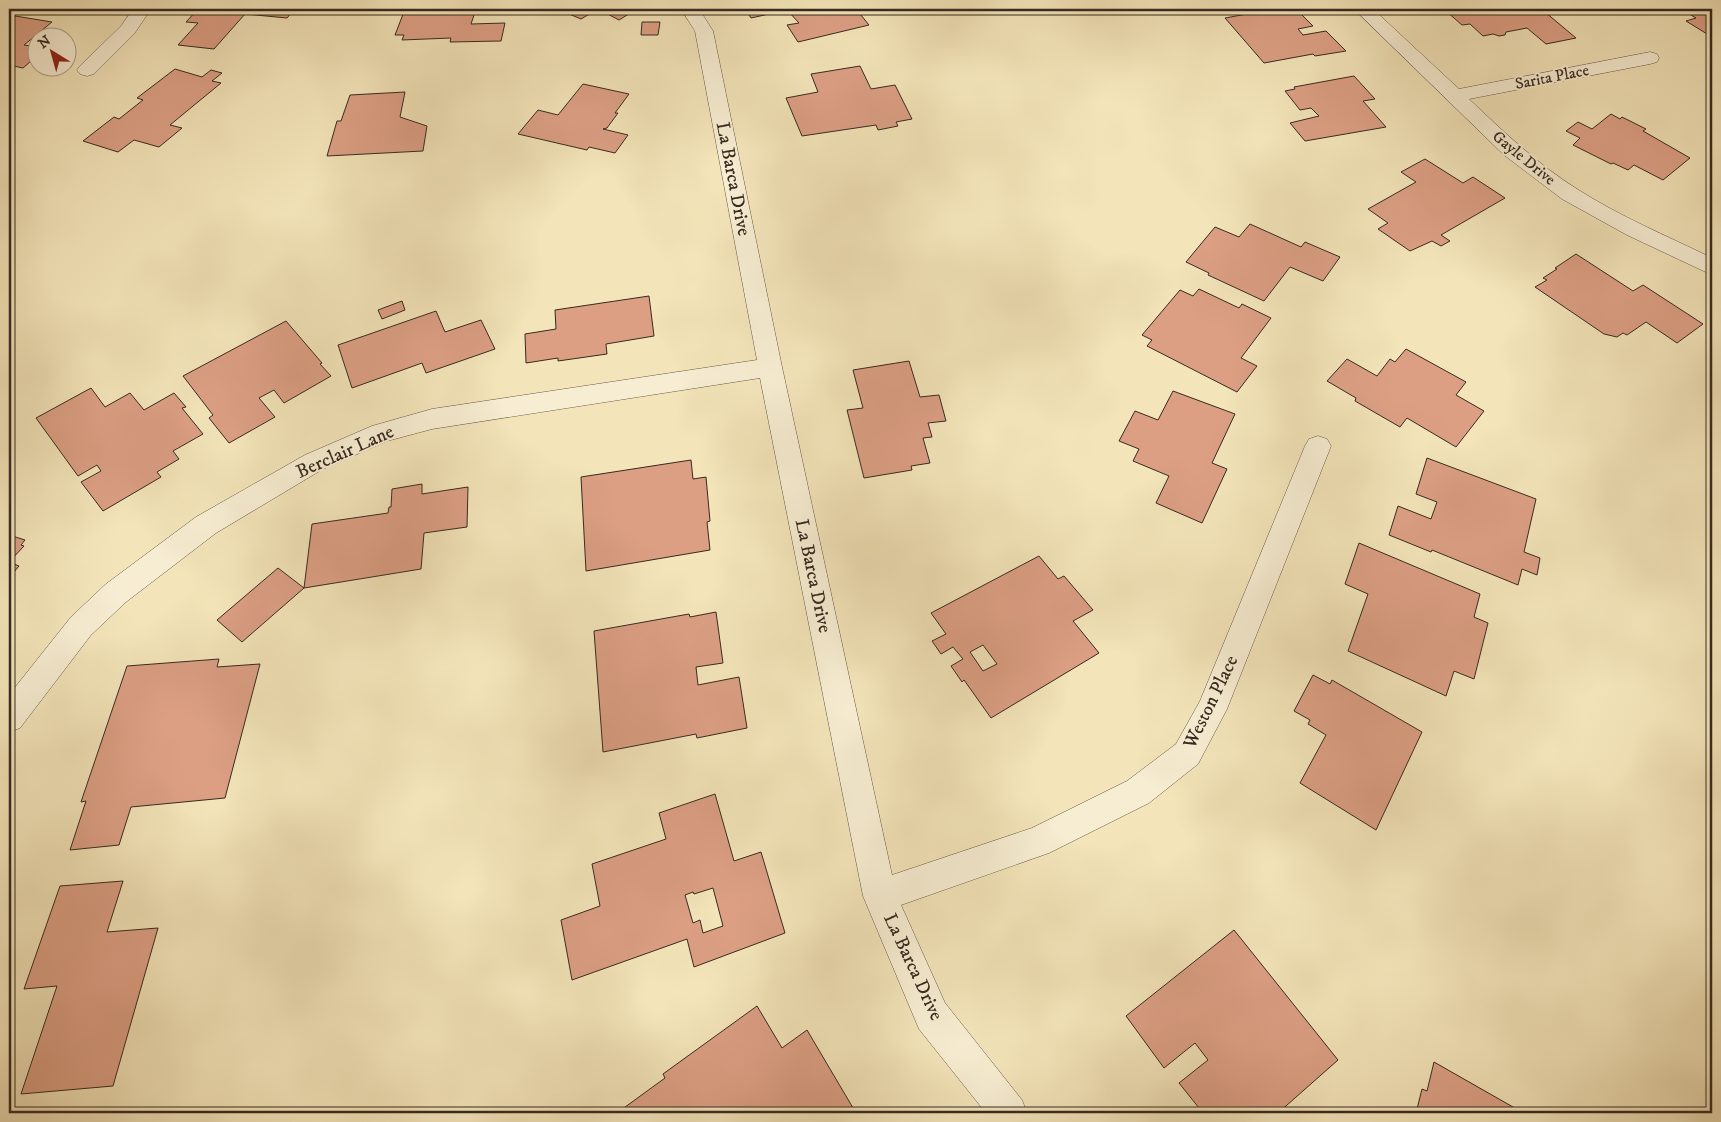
<svg xmlns="http://www.w3.org/2000/svg" width="1721" height="1122" font-family="'IM FELL DW Pica',serif">
  <rect width="100%" height="100%" fill="#f3e4b9"/>
  <filter id="stains"><feTurbulence type="fractalNoise" baseFrequency=".004" numOctaves="4"/><feColorMatrix values="0 0 0 0 .2 0 0 0 0 .09 0 0 0 0 .02 0 0 0 .5 -.17"/></filter>
  <radialGradient id="worn" r=".72"><stop offset=".6" stop-color="#630" stop-opacity="0"/><stop offset="1" stop-color="#630" stop-opacity=".3"/></radialGradient>
  <path fill="#dc9f84" stroke="#372a20" fill-rule="evenodd" d="M198 9H295L287 18 245 14 214 49 178 45 198 23 186 22Z
    M405 9H476L471 24 505 23 501 41 450 42 451 38 402 40 404 35H395Z
    M557 9H637L619 20 598 9 581 19Z
    M745 9H856L869 25 798 42 787 25 799 23 787 10 751 18Z
    M1274 9H1296L1313 26 1298 29 1303 35 1326 31 1346 51 1315 56 1313 54 1264 63 1225 18Z
    M1457 9H1533L1539 14 1545 12 1576 38 1546 44 1527 28 1506 32 1505 35 1499 36 1493 34 1483 36 1470 24 1462 25 1446 11Z
    M1707 9H1712V37L1686 21 1696 18 1691 15Z
    M9 15 52 22 24 45 38 47V55L23 68 9 65Z
    M642 22H660L658 35H641Z
    M860 66 871 89 895 85 912 119 896 122 898 126 878 130 876 125 802 136 786 98 818 92 811 74Z
    M175 69 202 77 211 70 222 73 212 81 221 83 170 125 182 128 159 147 134 140 118 152 83 141 114 117 119 119 143 100 137 98Z
    M1354 76 1375 99 1363 101 1386 127 1305 141 1290 123 1319 116 1311 108 1300 110 1285 91 1295 89 1294 87Z
    M583 84 629 94 615 113H618L607 128 603 129 628 135 615 153 589 147 587 150 518 134 538 110 558 115Z
    M405 92 400 117 427 126 423 151 327 156 337 121H341L350 95Z
    M1611 114 1620 119 1622 117 1646 129 1643 131 1690 158 1663 180 1634 165 1628 170 1613 163 1611 164 1573 145 1580 138 1566 131 1578 122 1592 129Z
    M1425 159 1463 183 1473 177 1505 198 1441 235 1450 241 1441 246 1432 241 1410 251 1378 229 1388 223 1368 209 1416 182 1401 172Z
    M1250 224 1301 247 1305 242 1340 257 1323 281 1290 267 1264 301 1208 275 1209 273 1186 262 1215 227 1239 237Z
    M1576 254 1633 291 1643 285 1703 324 1677 343 1646 322 1627 335 1623 333 1617 337 1604 334 1535 287 1547 280 1543 278 1557 269 1555 268Z
    M1199 289 1239 308 1242 304 1271 318 1241 358 1257 366 1237 392 1147 346 1152 340 1142 335 1180 290 1193 296Z
    M649 296 654 336 606 344 607 354 558 361V358L526 363 525 334 556 329 555 310Z
    M402 301 405 310 382 319 378 310Z
    M436 311 445 332 481 320 495 349 426 373 422 363 352 388 338 345Z
    M286 321 322 363 320 364 331 376 284 403 274 390 259 398 275 417 229 443 209 418 213 415 183 376Z
    M1406 349 1466 382 1456 395 1484 411 1456 447 1407 418 1400 427 1355 401 1356 398 1327 381 1347 359 1377 376 1390 359 1395 362Z
    M909 361 920 397 939 395 946 421 928 423 932 437 923 438 930 463 911 466 912 470 864 478 847 410 863 408 853 370Z
    M91 388 105 407 130 393 144 410 174 393 186 407 182 408 203 434 173 451 179 459 157 472 161 477 103 511 81 482 101 471 97 465 78 476 36 418Z
    M1173 391 1235 414 1212 463 1227 469 1202 523 1156 503 1169 476 1133 461 1139 449 1119 441 1135 411 1158 420Z
    M1427 458 1536 499 1524 552 1540 558 1537 575 1522 569 1518 585 1432 550 1431 552 1389 535 1398 506 1431 519 1437 502 1416 494Z
    M691 460 693 479 706 477 710 521 707 522 710 550 586 571 581 477Z
    M422 484V494L468 487 467 527 424 533 421 569 304 588 312 524 388 513 389 507H391L392 489Z
    M9 535 25 540 21 545 24 546 9 562Z
    M1359 543 1480 594 1474 617 1488 623 1474 679 1454 671 1446 696 1348 651 1368 594 1345 584Z
    M1039 556 1058 579 1064 576 1093 610 1073 621 1099 653 991 718 964 680 962 682 951 666 963 659 953 647 941 654 932 641 946 634 931 613ZM983 645 997 664 983 671 970 652Z
    M9 562 19 566 9 578Z
    M278 568 304 588 242 642 217 620Z
    M716 612 723 663 696 667 698 685 739 677 747 728 697 738 696 734 603 752 594 631 689 614 690 617Z
    M219 659 217 667 260 664 225 798 131 807 119 845 70 850 86 801 81 802 127 666Z
    M1313 675 1330 684 1332 680 1422 732 1376 830 1300 783 1326 735 1308 724 1310 720 1294 711Z
    M715 794 734 861 761 852 785 933 694 967 687 939 572 980 561 920 600 906 592 864 666 839 659 813ZM713 888 723 926 703 933 700 920 693 923 685 895 693 892 694 894Z
    M123 881 107 932 158 928 113 1086 21 1094 57 986 24 989 60 886Z
    M1234 930 1338 1060 1278 1113H1203L1179 1083 1208 1060 1195 1043 1164 1068 1126 1016Z
    M757 1006 782 1048 807 1030 856 1113H622L621 1110 665 1078 663 1074Z
    M1434 1062 1520 1111V1113H1416L1422 1089 1427 1091Z"/>
  <g fill="none" stroke-linecap="round" stroke-linejoin="round">
    <g stroke="#665846" stroke-width="1">
      <path id="minor" d="M133 9H151L134 34 94 74 87 76 80 74 77 70 80 66 121 26Z
        M681 9H699L713 31 782 367 892 875 1032 828 1127 781 1176 744 1200 701 1305 446 1309 439 1318 436 1327 439 1331 446 1227 709 1198 764 1149 803 1049 853 901 905 945 1003 1022 1100 1027 1113H986L919 1029 863 896 760 378 432 429 387 441 323 469 216 533 126 602 91 635 20 728 9 732V695L71 617 106 584 196 517 305 455 372 426 432 409 757 360 695 31Z
        M1354 9H1373L1459 89 1650 52 1657 54 1659 58 1657 62 1650 64 1469 99C1503 131 1537 164 1577 189 1619 216 1667 236 1712 258V275L1627 235 1562 199 1504 155Z"/>
    </g>
    <use href="#minor" fill="#f7edd2" fill-rule="evenodd"/>
  </g>
  <g text-anchor="middle" dominant-baseline="central" stroke-width="4" stroke-linejoin="round" paint-order="stroke">
    <g font-size="16" fill="#372a20" stroke="#f7edd2">
      <text transform="translate(1552 77) rotate(-11)">Sarita Place</text>
      <text transform="translate(1524 158) rotate(39)">Gayle Drive</text>
    </g>
    <g font-size="19" fill="#372a20" stroke="#f7edd2">
      <text transform="translate(733 179) rotate(79)">La Barca Drive</text>
      <text transform="translate(345 452) rotate(-24)">Berclair Lane</text>
      <text transform="translate(813 576) rotate(78)">La Barca Drive</text>
      <text transform="translate(1211 702) rotate(-64)">Weston Place</text>
      <text transform="translate(913 967) rotate(65)">La Barca Drive</text>
    </g>
  </g>
  <rect width="1721" height="1122" fill="none" stroke="#f3e4b9" stroke-width="30"/>
  <rect x="10" y="10" width="1701" height="1102" fill="none" stroke="#372a20" stroke-width="2.5"/>
  <rect x="15" y="15" width="1691" height="1092" fill="none" stroke="#372a20"/>
  <g transform="translate(52 52) rotate(323)"><circle r="24" fill="#f7edd2" stroke="#aa9f8b"/>
  <path d="M0-4L9 19L0 12L-9 19Z" fill="#8f2418"/>
  <text y="-8" font-size="14" font-weight="bold" text-anchor="middle" fill="#372a20">N</text>
  </g>
  <rect width="100%" height="100%" filter="url(#stains)"/>
  <rect width="100%" height="100%" fill="url(#worn)"/>
</svg>
